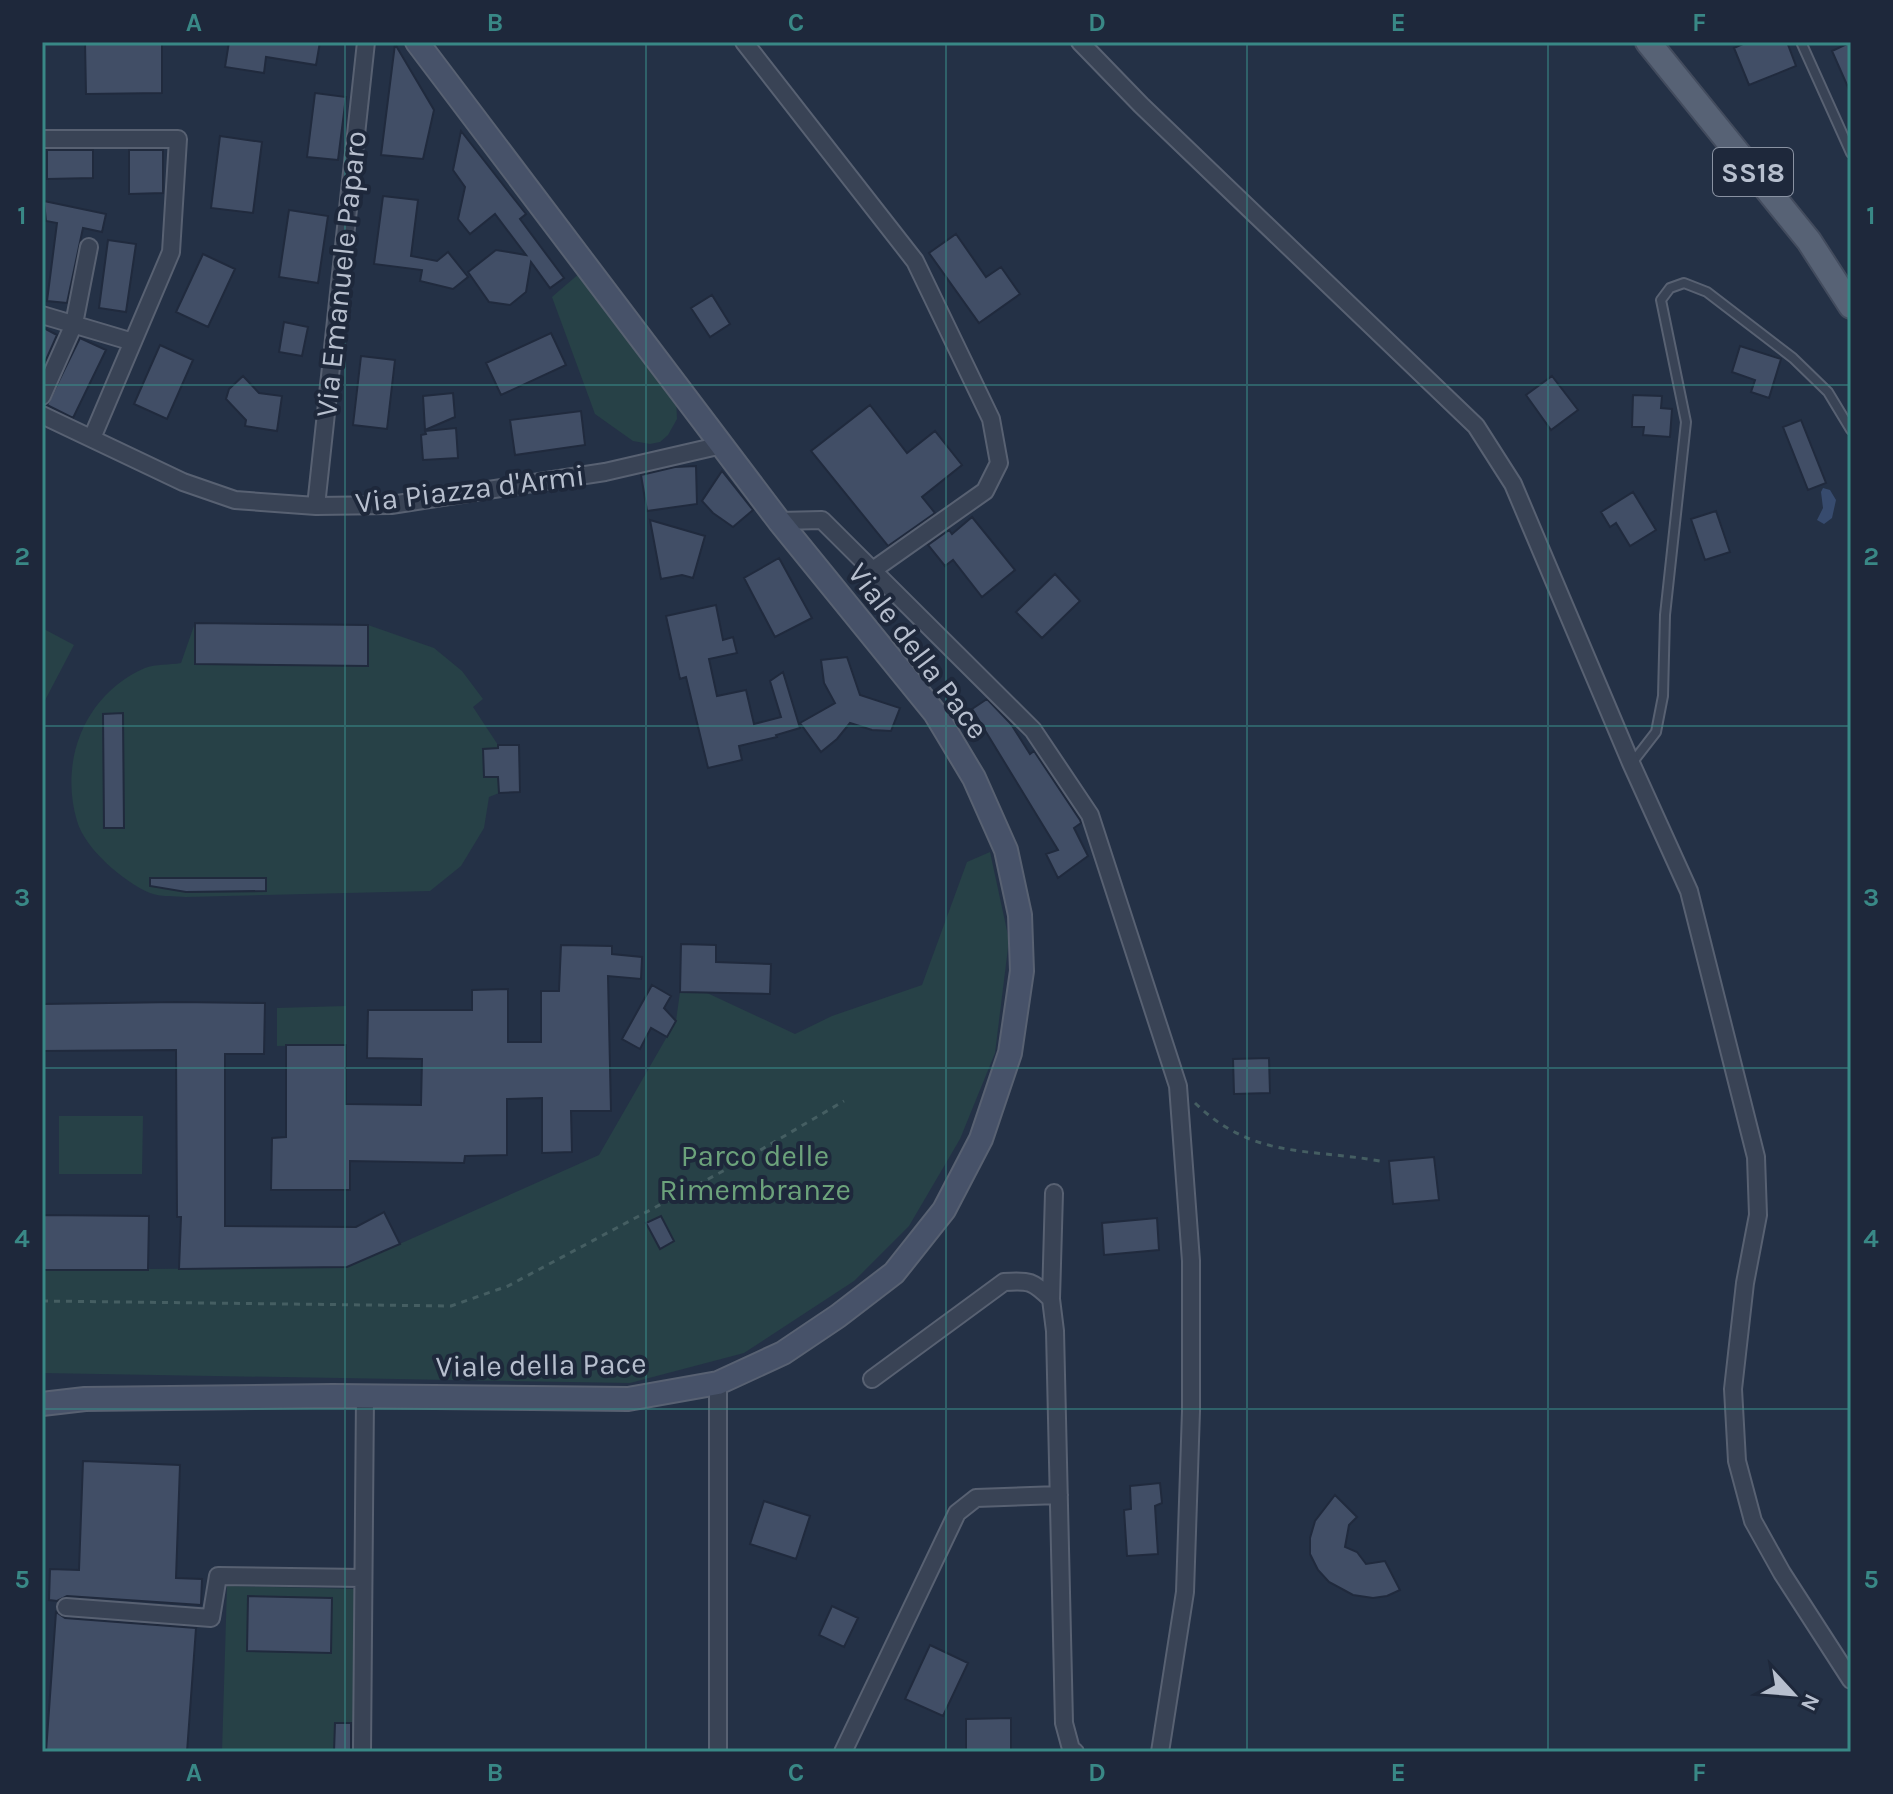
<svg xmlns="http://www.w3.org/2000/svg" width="1893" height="1794" font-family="Karla,sans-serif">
  <rect width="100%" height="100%" fill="#243146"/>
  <path fill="#274147" d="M581 272 676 397 677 419 668 435 660 442 650 444 633 441 595 414 552 297Z
    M195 623 368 625 434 648 462 671 483 699 473 707 498 745H519L520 792 499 793 489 797 484 828 461 866 430 891 186 897C175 896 160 897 150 893 124 882 85 849 77 821 59 760 85 694 145 668 155 664 170 665 181 663Z
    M42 628 74 645 42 706Z
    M990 852 1009 940 995 1053 960 1139 909 1226 854 1281 744 1353 630 1383 42 1373V1270L348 1267 599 1155 676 1021 680 992H705L795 1034 832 1016 922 985 967 862Z
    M346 1006V1045L277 1046V1008Z
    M59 1116H143L142 1174H59Z
    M227 1586 358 1589 353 1752H222Z"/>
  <path fill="#374b6e" d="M1823 488 1830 490 1836 500 1832 518 1824 524 1817 520 1823 508 1821 492Z"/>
  <path fill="#414e66" stroke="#202a3d" stroke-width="2" d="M85 42H162V93L86 94Z
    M229 42H320L316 65 266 57 264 73 225 67Z
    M1747 42H1787L1796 66 1749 85 1734 48Z
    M1851 42V94L1832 51Z
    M395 44 434 110 423 159 381 155Z
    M315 93 346 97 338 160 307 157Z
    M461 131 526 214 520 219 564 278 550 288 531 262 526 292 510 305 489 302 468 272 496 250 526 255 495 214 470 234 458 219 465 187 453 170Z
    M220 136 262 142 253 213 211 208Z
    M47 150H93V178L47 179Z
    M129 150H163V193L129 194Z
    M383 196 418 200 411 256 437 261 448 252 468 277 453 289 420 281 422 270 374 264Z
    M44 201 106 214 102 232 83 228 67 303 47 301 57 223 46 221Z
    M289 210 328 216 318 283 279 277Z
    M956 234 986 277 1001 267 1020 294 979 323 929 253Z
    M108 240 136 244 126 312 99 308Z
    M203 254 235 269 208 327 176 312Z
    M712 295 730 324 710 337 691 308Z
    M284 322 308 327 302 356 279 352Z
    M42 327 57 335 42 369Z
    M551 333 566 365 501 395 486 363Z
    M80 338 106 350 73 418 47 405Z
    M160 345 193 360 167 419 134 404Z
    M1740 346 1781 359 1769 398 1751 392 1755 380 1732 372Z
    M361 356 395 360 387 429 353 425Z
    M243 376 259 393 282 396 277 431 245 426 246 420 226 399 229 389Z
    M1552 376 1578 410 1551 430 1526 395Z
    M453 393 455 417 425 430 423 396Z
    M1633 395 1662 396 1661 408 1672 409 1670 437 1643 435 1644 427H1632Z
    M870 405 907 453 935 431 962 465 922 497 935 513 888 546 811 451Z
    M581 411 585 445 515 455 510 420Z
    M1801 420 1826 483 1808 490 1783 427Z
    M456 428 458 458 423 460 421 435 426 434 425 431Z
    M696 466 697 504 647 511 641 475 675 467Z
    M722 471 753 510 733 527 713 513 702 501Z
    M1633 492 1656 530 1630 546 1616 523 1610 527 1601 512Z
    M1716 511 1730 552 1705 560 1691 519Z
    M972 517 1015 570 982 597 953 560 945 566 928 545 949 530 952 534Z
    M650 520 705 536 693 578 682 575 661 579Z
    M779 558 812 618 775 637 744 578Z
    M1055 574 1080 601 1042 638 1016 612Z
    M716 605 723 640 733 637 737 653 709 659 717 696 746 690 754 724 781 717 770 681 783 672 800 728 776 735 777 737 739 746 742 760 708 768 686 677 680 679 666 616Z
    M195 623 368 625V666L195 664Z
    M847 657 860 695 900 708 891 731 872 730 850 723 837 739 821 752 800 723 835 703 824 683 821 660Z
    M987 699 1011 724 1030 754 1034 751 1080 820 1081 823 1074 828 1088 856 1058 878 1046 854 1058 850 972 709Z
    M123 713 124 828H104L103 714Z
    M498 745H519L520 792 499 793 498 777H484L483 749 498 748Z
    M150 878H266V891L186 892 150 886Z
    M681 944 716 945V962L771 964 770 994 680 992Z
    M561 945 612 946V954L642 957 641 979 608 976 611 1111H571L572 1152 542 1153V1098L507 1099V1155L465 1156 464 1163 350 1161V1190H271L272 1138 286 1137V1045H346V1104L421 1105 422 1059 367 1058 368 1010H472V990L508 989V1042H541V991H559Z
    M652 985 671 996 664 1008 676 1021 667 1037 651 1028 640 1049 622 1039Z
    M177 1002 265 1003 264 1054H225V1226L356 1227 384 1212 400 1244 347 1267 179 1269 181 1217H177L176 1050 42 1051V1004Z
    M1269 1058 1270 1093 1234 1094 1233 1059Z
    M1434 1157 1439 1200 1393 1204 1389 1161Z
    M42 1215 149 1216 148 1270H42Z
    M661 1216 674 1241 660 1249 646 1223Z
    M1157 1218 1159 1250 1104 1255 1102 1223Z
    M83 1461 180 1465 176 1578 202 1579 201 1605 67 1596 57 1601 49 1600 50 1569 79 1570Z
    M1160 1483 1162 1503 1155 1506 1158 1554 1127 1556 1124 1510 1131 1509 1130 1486Z
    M1335 1495 1357 1517 1349 1525 1345 1547 1357 1552 1366 1564 1385 1561 1400 1590 1387 1596 1373 1598 1353 1595 1329 1582 1318 1570 1310 1554V1538L1315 1521Z
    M764 1501 810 1516 796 1559 750 1544Z
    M248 1596 332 1598 331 1653 247 1651Z
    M832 1606 858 1618 844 1647 819 1635Z
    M56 1612 65 1618 196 1628 187 1752H46Z
    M930 1645 968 1663 943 1716 905 1699Z
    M1011 1718V1752H966V1719Z
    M335 1723H351V1752H334Z"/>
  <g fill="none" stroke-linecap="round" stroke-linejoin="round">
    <g stroke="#586172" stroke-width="12">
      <path id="service" d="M1801 42 1851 153
        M1632 763 1656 732 1663 696 1665 615 1686 422 1661 300 1670 288 1684 283 1707 292 1793 358 1828 392 1851 430"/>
    </g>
    <g stroke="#586172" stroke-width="20">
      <path id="minor" d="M744 42 915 261 991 419 999 463 985 491 873 570
        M1080 42 1141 105 1476 426 1513 484 1631 763 1689 891 1756 1157 1758 1215 1745 1283 1733 1389 1737 1461 1753 1521 1782 1573 1851 1680
        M42 139H178L171 252 92 438
        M42 315 133 342
        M42 396 74 324 89 247
        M42 415 183 482 235 500 316 506 391 505 605 472 722 445
        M316 506 366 42
        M779 521 822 520 1033 730 1090 815 1178 1086 1191 1261V1411L1185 1592 1160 1752
        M1051 1299 1054 1193
        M872 1379 1004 1282C1029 1280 1033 1281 1051 1299L1055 1331 1064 1723 1071 1749 1075 1752
        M718 1383V1752
        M66 1607 211 1618 218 1576 363 1578
        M362 1752 365 1396
        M843 1752 957 1513 976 1498 1059 1495"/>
    </g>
    <g stroke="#586172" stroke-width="26">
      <path id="secondary" d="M42 1404 85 1399 333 1396 628 1399 718 1383 783 1353 838 1316 894 1273 944 1210 981 1139 1010 1053 1022 971 1020 915 1006 850 974 778 935 713 779 521 417 42"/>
    </g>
    <g stroke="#434c5e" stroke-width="28">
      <path id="primary" d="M1648 42 1809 241 1851 306"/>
    </g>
    <path stroke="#455e62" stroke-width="3" stroke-dasharray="6 6" stroke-linecap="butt" d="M1195 1103C1253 1159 1307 1148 1380 1161
      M42 1301 451 1306 508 1286 740 1162 844 1101"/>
    <use href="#service" stroke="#394355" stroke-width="8"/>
    <use href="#minor" stroke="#394355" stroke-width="16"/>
    <use href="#secondary" stroke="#475269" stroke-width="22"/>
    <use href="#primary" stroke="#576275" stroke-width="24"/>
  </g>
  <path fill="none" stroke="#398886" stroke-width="2" stroke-opacity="0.55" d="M345 42V1752M646 42V1752M946 42V1752M1247 42V1752M1548 42V1752M42 385H1851M42 726H1851M42 1068H1851M42 1409H1851"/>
  <g text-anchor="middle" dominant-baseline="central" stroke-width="8" stroke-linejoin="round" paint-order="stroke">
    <rect fill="#1e283b" stroke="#8992a2" stroke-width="2" x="1713" y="148" width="80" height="48" rx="6"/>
    <g font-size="28" font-weight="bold" fill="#b7bfce">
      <text x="1753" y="172">SS18</text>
    </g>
    <g font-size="30" fill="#b7bfce" stroke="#1e283b">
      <text transform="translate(341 274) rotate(-84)">Via Emanuele Paparo</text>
      <text transform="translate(470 489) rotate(-7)">Via Piazza d'Armi</text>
      <text transform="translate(918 651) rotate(53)">Viale della Pace</text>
      <text transform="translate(541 1365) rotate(-1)">Viale della Pace</text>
    </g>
    <g font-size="30" fill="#6ca27b" stroke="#1e283b">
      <text x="755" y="1156">Parco delle<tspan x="755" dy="34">Rimembranze</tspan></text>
    </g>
  </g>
  <rect width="1893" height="1794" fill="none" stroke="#1e283b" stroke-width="88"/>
  <g transform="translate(1793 1694) rotate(116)" stroke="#1e283b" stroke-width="6" paint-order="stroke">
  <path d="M0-6L14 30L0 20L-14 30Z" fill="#b7bfce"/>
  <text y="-12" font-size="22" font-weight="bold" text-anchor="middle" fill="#b7bfce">N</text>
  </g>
  <rect x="44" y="44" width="1805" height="1706" fill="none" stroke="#398886" stroke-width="3"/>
  <g font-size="26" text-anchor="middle" font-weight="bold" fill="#398886">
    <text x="194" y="31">A</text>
    <text x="495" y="31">B</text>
    <text x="796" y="31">C</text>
    <text x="1097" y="31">D</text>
    <text x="1398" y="31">E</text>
    <text x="1699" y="31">F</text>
    <text x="22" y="224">1</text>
    <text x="1871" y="224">1</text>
    <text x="22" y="565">2</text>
    <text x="1871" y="565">2</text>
    <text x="22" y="906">3</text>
    <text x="1871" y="906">3</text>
    <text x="22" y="1247">4</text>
    <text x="1871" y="1247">4</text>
    <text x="22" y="1588">5</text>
    <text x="1871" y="1588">5</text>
    <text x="194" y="1781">A</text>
    <text x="495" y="1781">B</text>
    <text x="796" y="1781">C</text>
    <text x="1097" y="1781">D</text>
    <text x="1398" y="1781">E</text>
    <text x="1699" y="1781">F</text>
  </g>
</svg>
